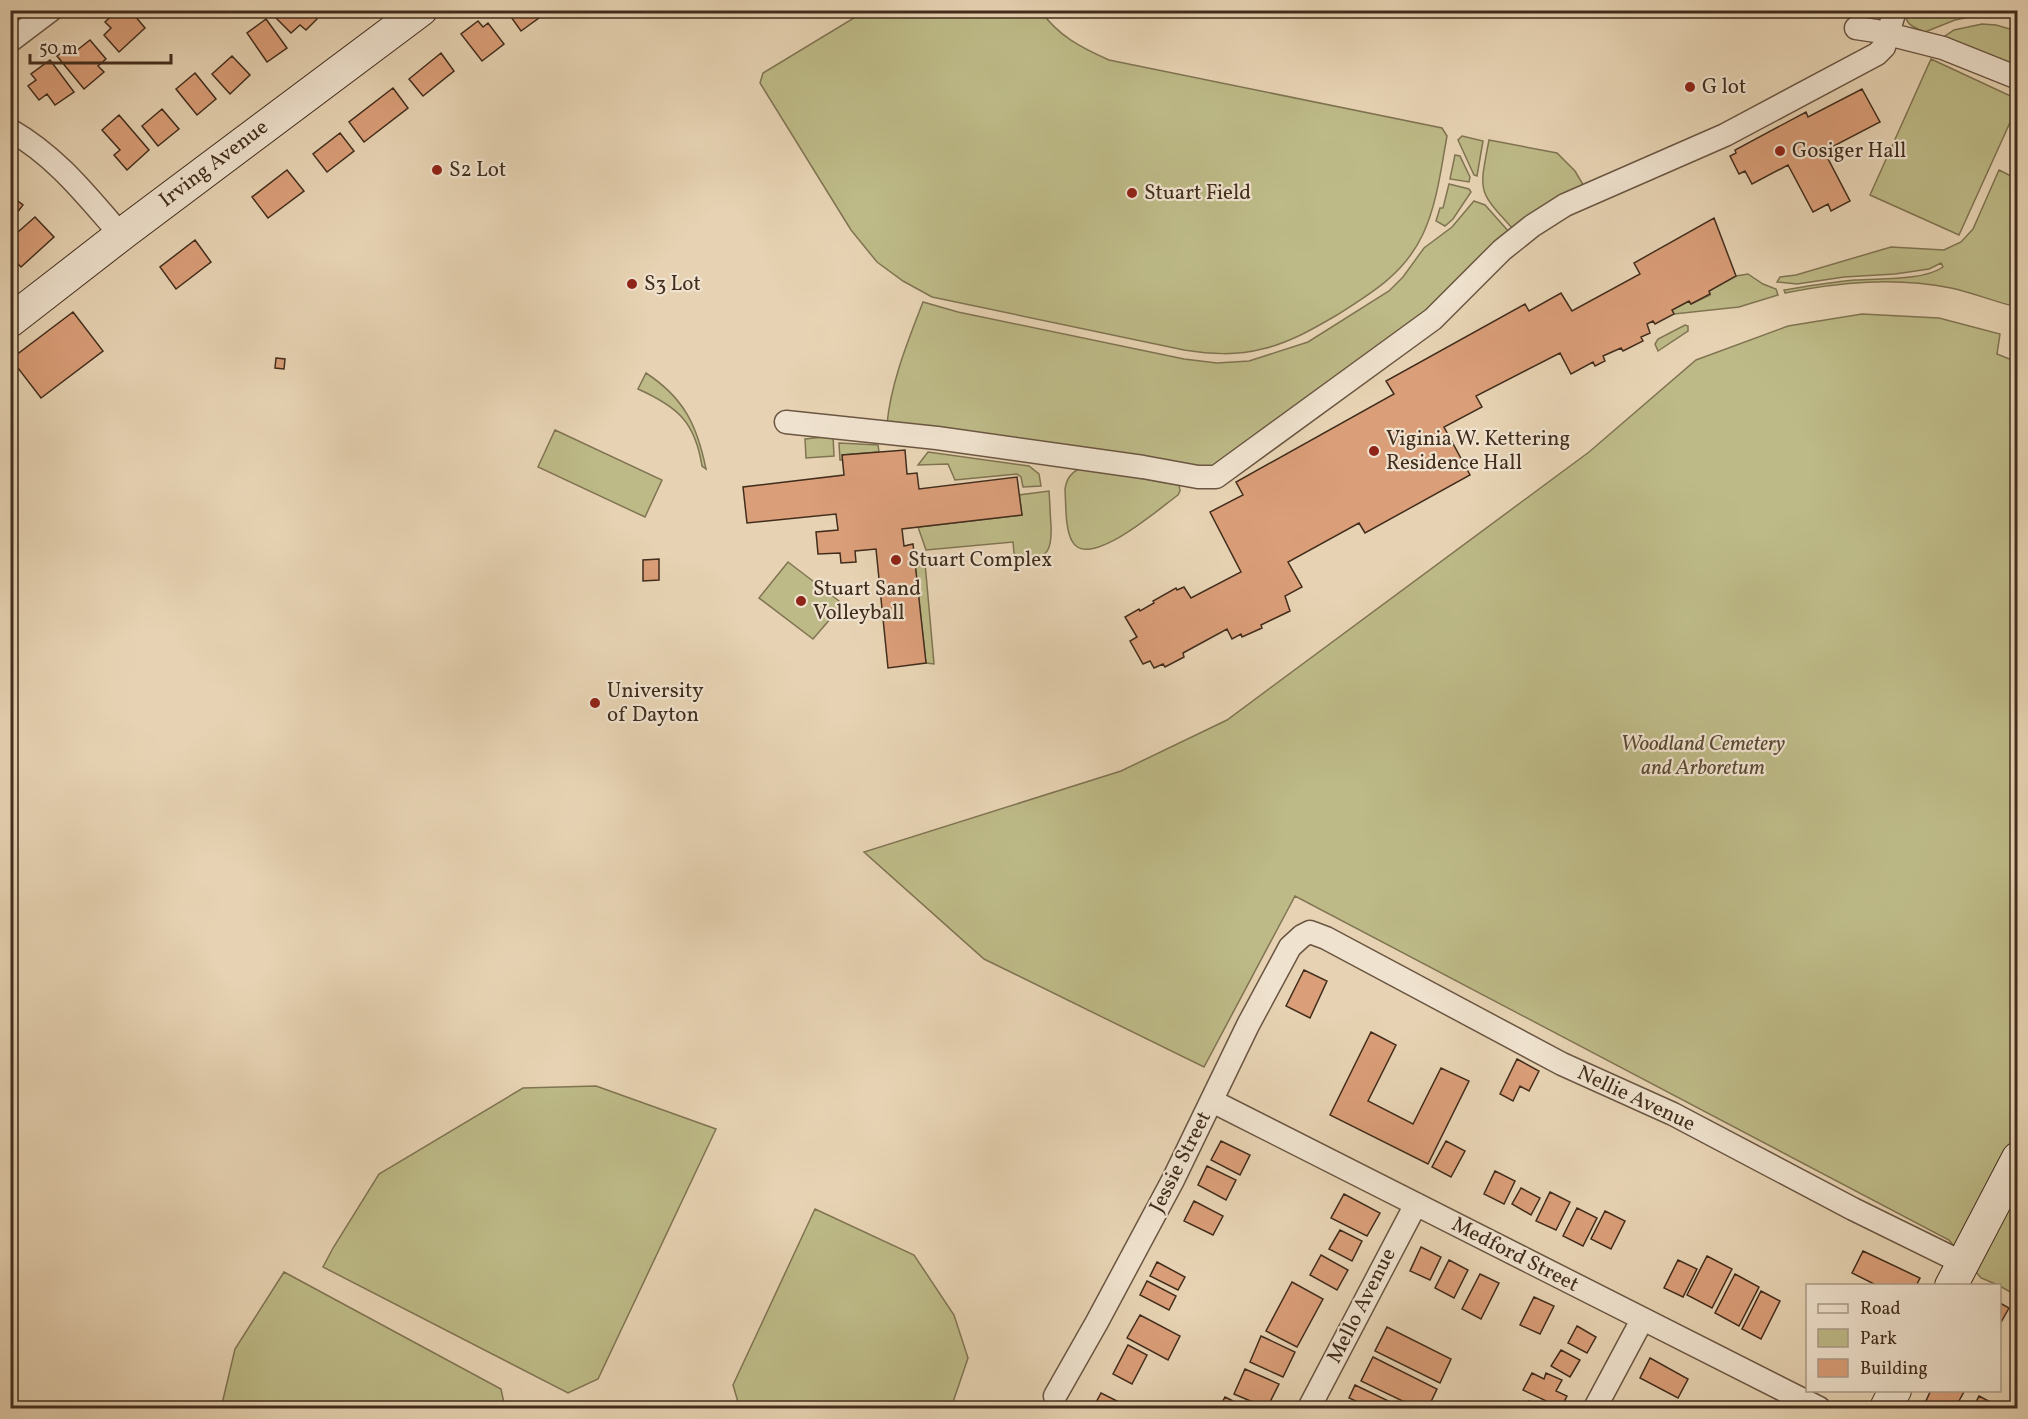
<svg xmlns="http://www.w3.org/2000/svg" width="2028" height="1419" font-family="Vollkorn,serif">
  <rect width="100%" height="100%" fill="#e7d3b3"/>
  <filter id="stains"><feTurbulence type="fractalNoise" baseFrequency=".00333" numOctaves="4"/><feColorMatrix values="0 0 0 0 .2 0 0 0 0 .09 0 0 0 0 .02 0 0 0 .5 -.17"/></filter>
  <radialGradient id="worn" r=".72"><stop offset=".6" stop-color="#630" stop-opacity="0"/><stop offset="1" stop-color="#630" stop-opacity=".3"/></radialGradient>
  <path fill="#bdba87" stroke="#807452" stroke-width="1.5" d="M867 10 1041 11C1058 36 1082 48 1109 60L1442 128 1447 136C1441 169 1437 204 1423 234 1405 273 1372 293 1337 315 1313 329 1289 343 1262 349 1236 356 1210 354 1184 350L932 297 903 281 877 262 851 230 760 83 763 73Z
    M1905 11H1990L1983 14 1955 20 1925 32C1913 27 1905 25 1905 11Z
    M1982 24 1996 25 2017 31V69L1942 38 1954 30Z
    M1931 59 2017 99V107L1959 235 1870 195Z
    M1462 136 1483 141 1477 176 1474 175 1458 140Z
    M1489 140 1557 153 1575 171 1585 188 1514 230C1477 190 1479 193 1489 140Z
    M1455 155 1460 156 1470 177 1469 182 1450 179Z
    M1999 170 2017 179V307C1995 302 1974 293 1951 288 1895 277 1840 282 1785 293L1784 290C1808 286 1831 282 1855 280 1880 278 1923 281 1943 267L1941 263 1929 269 1895 274 1844 277 1797 284 1777 282 1780 277 1796 275 1891 247 1944 250 1961 242 1973 229Z
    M1449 184 1469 189 1471 192 1453 219 1445 226 1436 221 1440 208H1443Z
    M1474 201 1485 205 1510 233 1444 298 1219 464 1208 467 887 424C891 382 908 341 923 302L958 312 1184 359 1217 363 1249 361 1308 342 1389 291 1403 277 1424 248 1452 227Z
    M1748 274 1763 284 1776 289 1778 295 1739 307 1674 314 1672 310 1689 301 1691 304 1710 295 1709 291 1736 276Z
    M1862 314 1939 318 2000 334 1997 354 2017 362V1296L2000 1286 1981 1278 1949 1240 1295 896 1204 1067 984 959 864 852 1121 771 1227 720 1589 452 1696 360 1788 326Z
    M1685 325 1688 326V331L1658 351 1655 344 1658 339Z
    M646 373C684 398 697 425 706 469L702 466C695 422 678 407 638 389Z
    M555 430 662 480 645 517 538 467Z
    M833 436 834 456 806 458 805 439Z
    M839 443 878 445 879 452 843 455V460H840Z
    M928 452 1029 466 1039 474 1041 486 1023 487 1021 477 1017 474 955 480 948 464 918 465Z
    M1081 468 1179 485 1180 491 1178 495C1161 507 1088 572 1072 541 1065 529 1066 504 1065 490 1066 479 1071 472 1081 468Z
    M1049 491C1050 503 1050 514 1051 525 1052 550 1049 558 1023 560L1014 553 1013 542 926 550 918 527 1022 515 1019 495Z
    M788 562 843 604 813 639 759 598Z
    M925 565 926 574 934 664 926 663 915 566Z
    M596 1086 716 1129 598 1379 568 1393 323 1267 333 1248 379 1174 523 1088Z
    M815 1209 914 1255 954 1315 968 1358 951 1408H754L738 1402 733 1385Z
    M284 1272 501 1389 505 1408H221L235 1349Z"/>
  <path fill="#da9e78" stroke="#422d1d" stroke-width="1.5" d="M118 10H130L145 28 119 52 104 35 111 28 105 22Z
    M283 10H308L317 19 306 30 300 25 291 33 276 18Z
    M506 10H540L543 15 521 31Z
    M266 19 287 48 267 62 247 33Z
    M478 21 483 27 488 23 504 44 482 61 461 34Z
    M90 40 106 59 98 66 104 72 84 89 57 56 71 45 76 51Z
    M441 53 454 71 423 96 409 79Z
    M232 56 250 75 230 94 212 74Z
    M50 60 74 92 55 105 47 94 39 100 28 86 36 80 31 74Z
    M195 73 216 99 197 115 176 89Z
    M393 88 408 108 364 142 349 122Z
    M1862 89 1880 122 1824 151 1850 201 1831 211 1828 204 1813 212 1788 165 1752 184 1745 171 1739 174 1730 156 1736 153 1735 150 1806 112 1808 117Z
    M162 109 179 129 158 146 142 126Z
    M119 115 149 150 127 170 114 155 120 150 102 130Z
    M340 133 354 151 327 172 313 154Z
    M287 170 304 191 268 218 252 197Z
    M10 195 23 205 10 222Z
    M35 217 54 237 21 267 10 256V239Z
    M1714 218 1736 276 1709 291 1710 294 1691 304 1689 301 1672 310 1674 314 1655 324 1653 321 1647 324 1650 333 1641 337 1643 341 1623 351 1621 348 1603 356 1605 361 1595 366 1593 362 1571 374 1560 353 1476 396 1482 407 1444 427 1470 475 1365 533 1359 523 1288 562 1302 587 1285 596 1290 611 1261 625 1262 628 1242 637 1241 634 1232 639 1227 629 1183 653 1184 657 1165 667 1163 664 1154 668 1150 661 1143 664 1130 641 1137 637 1125 617 1139 609 1140 611 1154 603 1153 601 1176 588 1177 590 1184 587 1191 598 1241 572 1210 512 1243 495 1236 482 1394 394 1386 381 1525 304 1529 311 1561 293 1572 311 1640 274 1634 263Z
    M195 240 211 262 176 289 160 267Z
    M73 312 103 351 41 398 11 359Z
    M276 358 285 359 284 369 275 368Z
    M905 450 907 474 917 473 919 489 1017 477 1022 515 902 529 904 546 913 544 926 663 888 668 876 549 855 551 856 562 841 563 840 553 818 554 816 532 838 530 836 514 747 523 743 487 844 475 842 455Z
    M659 559V580L643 581V560Z
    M1304 970 1327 981 1310 1018 1286 1006Z
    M1371 1032 1396 1045 1368 1101 1413 1124 1441 1068 1469 1081 1428 1164 1330 1115Z
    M1517 1059 1539 1071 1529 1091 1520 1086 1513 1101 1500 1094Z
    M1221 1141 1250 1155 1240 1175 1211 1160Z
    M1446 1141 1465 1151 1451 1177 1432 1167Z
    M1207 1166 1236 1180 1226 1200 1198 1185Z
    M1495 1171 1515 1181 1504 1204 1484 1194Z
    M1521 1188 1540 1198 1531 1215 1512 1204Z
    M1550 1192 1570 1202 1556 1230 1536 1221Z
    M1344 1194 1380 1213 1367 1236 1331 1218Z
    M1194 1201 1223 1216 1213 1235 1184 1221Z
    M1577 1208 1597 1218 1583 1246 1563 1236Z
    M1605 1211 1625 1221 1611 1249 1591 1239Z
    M1340 1230 1362 1241 1352 1261 1329 1249Z
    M1421 1247 1441 1257 1430 1280 1410 1271Z
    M1863 1251 1920 1278 1916 1286H1878L1852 1273Z
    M1321 1255 1348 1270 1337 1290 1310 1275Z
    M1707 1256 1732 1269 1712 1308 1687 1295Z
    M1449 1260 1468 1270 1454 1298 1435 1288Z
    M1678 1260 1697 1269 1683 1297 1664 1288Z
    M1157 1262 1185 1277 1178 1290 1150 1276Z
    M1480 1274 1499 1283 1481 1319 1462 1309Z
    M1735 1274 1759 1287 1739 1326 1715 1313Z
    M1147 1281 1176 1296 1169 1310 1140 1295Z
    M1292 1282 1323 1299 1297 1347 1266 1331Z
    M1761 1291 1780 1301 1761 1339 1742 1329Z
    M1534 1297 1554 1306 1540 1334 1520 1325Z
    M2000 1303 2009 1308 2000 1324Z
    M1140 1315 1180 1336 1168 1360 1127 1338Z
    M1577 1326 1596 1337 1587 1353 1568 1343Z
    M1387 1327 1451 1359 1440 1383 1375 1351Z
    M1261 1336 1295 1352 1283 1377 1250 1362Z
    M1128 1345 1147 1355 1132 1384 1113 1374Z
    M1561 1350 1580 1360 1570 1377 1551 1366Z
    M1373 1357 1437 1389 1428 1408H1417L1361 1381Z
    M1650 1358 1688 1379 1678 1398 1640 1378Z
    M1245 1369 1279 1384 1267 1408 1234 1394Z
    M1532 1373 1544 1379 1546 1373 1562 1380 1556 1391 1567 1396 1561 1408 1523 1390Z
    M1355 1385 1399 1406 1398 1408H1371L1349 1398Z
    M1931 1390H1965L1955 1408H1935L1925 1403Z
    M1101 1393 1121 1403 1118 1408H1093Z
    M1979 1396 1998 1406 1997 1408H1973Z
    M1225 1397 1247 1408H1219Z
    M1529 1401 1543 1408H1515L1518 1403 1522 1406Z"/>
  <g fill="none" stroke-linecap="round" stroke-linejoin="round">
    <g stroke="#6b5642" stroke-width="25">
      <path id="street" d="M1856 28 1876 31 1943 48 2018 78
        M10 41 51 10
        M10 130C57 157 86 195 121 235
        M786 422 937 438 1143 467 1198 477H1216L1433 319 1502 250 1532 226 1565 205 1725 135 1877 54 1884 47 1895 10
        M1212 1101 1819 1408
        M1055 1396 1097 1322 1173 1180 1248 1025 1290 947 1302 936 1310 932 1326 938 1562 1064 1673 1114 1853 1209 1963 1263
        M1309 1408 1416 1204
        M1595 1408 1642 1320"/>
    </g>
    <g stroke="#422d1d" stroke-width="34">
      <path id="secondary" d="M10 321 126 231 421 10
        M1951 1286 2018 1158
        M1886 1408 1895 1390"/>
    </g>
    <use href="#street" stroke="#efe2ce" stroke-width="22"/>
    <use href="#secondary" stroke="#efe2ce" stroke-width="32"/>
  </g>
  <g fill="#8f2418" stroke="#efe2ce" stroke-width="2">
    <circle cx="1690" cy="87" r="6"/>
    <circle cx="1780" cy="151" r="6"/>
    <circle cx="437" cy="170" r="6"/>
    <circle cx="1132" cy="193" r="6"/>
    <circle cx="632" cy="284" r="6"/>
    <circle cx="1374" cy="451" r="6"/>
    <circle cx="896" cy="560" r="6"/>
    <circle cx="801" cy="601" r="6"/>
    <circle cx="595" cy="703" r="6"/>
  </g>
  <g text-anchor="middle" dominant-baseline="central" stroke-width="4.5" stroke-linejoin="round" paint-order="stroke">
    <g font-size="21" fill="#422d1d" stroke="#efe2ce" text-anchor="start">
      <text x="1702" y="87">G lot</text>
      <text x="1792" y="151">Gosiger Hall</text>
      <text x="449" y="170">S2 Lot</text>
      <text x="1144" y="193">Stuart Field</text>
      <text x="644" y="284">S3 Lot</text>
      <text x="1386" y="439">Viginia W. Kettering<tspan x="1386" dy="24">Residence Hall</tspan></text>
      <text x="908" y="560">Stuart Complex</text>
      <text x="813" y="589">Stuart Sand<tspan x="813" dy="24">Volleyball</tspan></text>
      <text x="607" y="691">University<tspan x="607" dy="24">of Dayton</tspan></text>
    </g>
    <g font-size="21" fill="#422d1d" stroke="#efe2ce">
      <text transform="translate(214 164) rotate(-37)">Irving Avenue</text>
      <text transform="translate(1636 1099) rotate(25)">Nellie Avenue</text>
      <text transform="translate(1181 1162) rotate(-63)">Jessie Street</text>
      <text transform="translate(1515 1255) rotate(27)">Medford Street</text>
      <text transform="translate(1362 1306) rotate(-63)">Mello Avenue</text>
    </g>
    <g font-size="21" font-style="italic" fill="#5b4932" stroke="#efe2ce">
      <text x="1703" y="744">Woodland Cemetery<tspan x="1703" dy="24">and Arboretum</tspan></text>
    </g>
  </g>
  <rect width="2028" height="1419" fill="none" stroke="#e7d3b3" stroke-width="36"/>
  <rect x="12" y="12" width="2004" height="1395" fill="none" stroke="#422d1d" stroke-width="3"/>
  <rect x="18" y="18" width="1992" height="1383" fill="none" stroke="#422d1d" stroke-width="1.5"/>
  <rect x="1806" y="1284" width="195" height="108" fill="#efe2ce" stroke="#aa9a87" stroke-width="1.5"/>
  <rect x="1818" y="1304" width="30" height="9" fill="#efe2ce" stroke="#aa9a87" stroke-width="1.5"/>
  <text x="1860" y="1314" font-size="18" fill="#422d1d">Road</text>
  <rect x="1818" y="1329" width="30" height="18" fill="#bdba87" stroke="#aa9a87" stroke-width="1.5"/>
  <text x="1860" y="1344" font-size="18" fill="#422d1d">Park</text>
  <rect x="1818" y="1359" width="30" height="18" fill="#da9e78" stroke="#aa9a87" stroke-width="1.5"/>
  <text x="1860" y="1374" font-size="18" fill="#422d1d">Building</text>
  <path d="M30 54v9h141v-9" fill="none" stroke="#422d1d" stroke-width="3"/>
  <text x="39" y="54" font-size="18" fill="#422d1d" stroke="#efe2ce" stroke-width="4.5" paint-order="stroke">50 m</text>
  <rect width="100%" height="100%" filter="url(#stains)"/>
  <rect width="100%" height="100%" fill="url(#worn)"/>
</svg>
